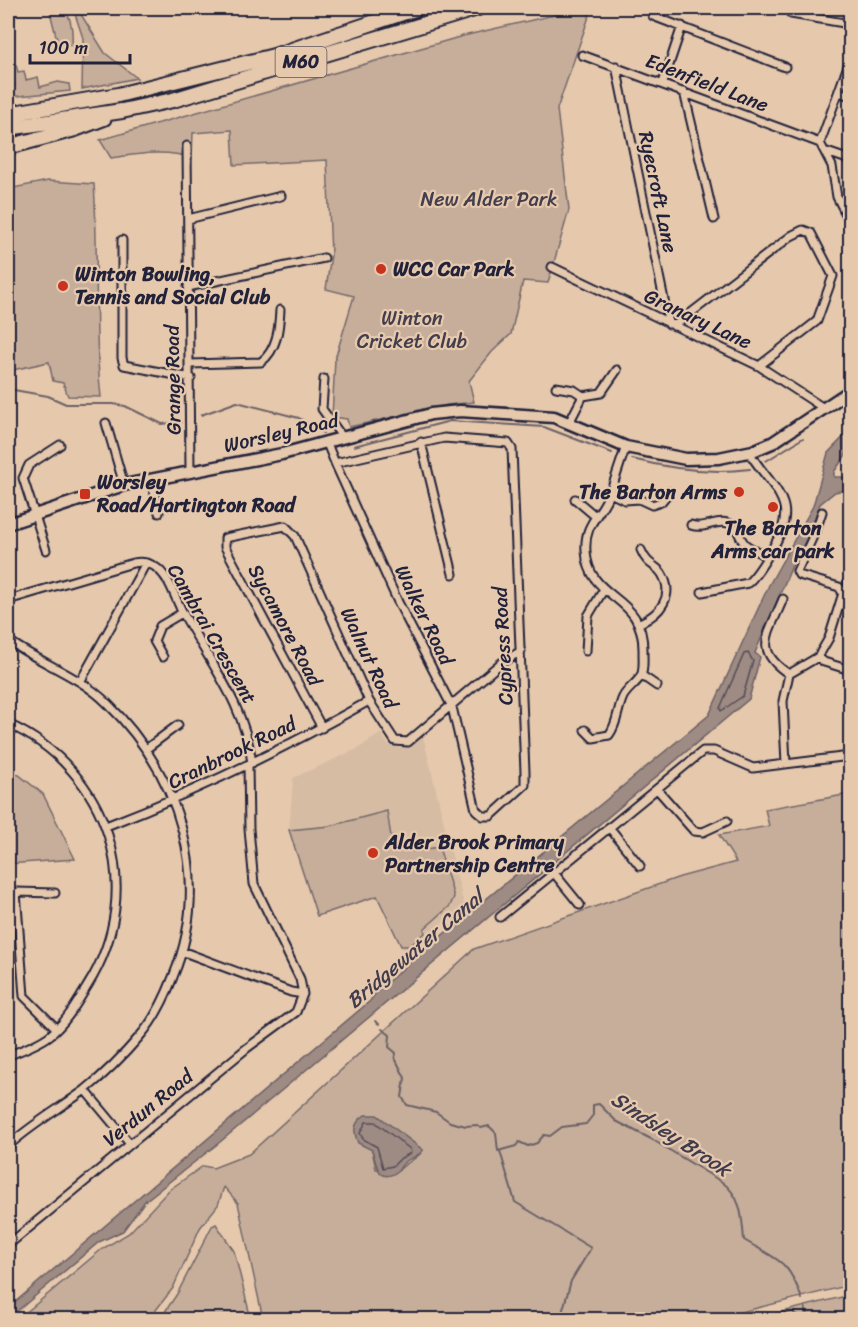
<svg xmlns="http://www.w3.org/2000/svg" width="858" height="1327" font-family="Sriracha,sans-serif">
  <rect width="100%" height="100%" fill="#e6c9ad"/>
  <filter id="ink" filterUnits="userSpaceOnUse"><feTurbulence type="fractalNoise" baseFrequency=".0167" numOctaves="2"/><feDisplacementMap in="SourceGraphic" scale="12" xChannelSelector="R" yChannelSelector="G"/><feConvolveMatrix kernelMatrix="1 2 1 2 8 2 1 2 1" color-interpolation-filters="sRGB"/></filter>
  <g filter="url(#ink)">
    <path fill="#d7bca4" d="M381 733 388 744 397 748 413 745 423 736 464 905 405 955 377 896 317 916 289 830 293 778 359 748Z"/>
    <path fill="#c6ae9a" stroke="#74686a" stroke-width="1.5" fill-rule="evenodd" d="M49 8H64C72 18 73 32 72 46L57 40Z
      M73 8H77L105 53 137 78 82 89 83 38Z
      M584 8H592L557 109 569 210 548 283 523 281 511 334 492 352 469 381 474 402 447 405 349 427 347 419 332 417 335 359 354 296 326 289 331 255 327 160 234 165 232 130 193 133 192 158C165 149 139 154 111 158L100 140 463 36Z
      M16 65 18 72 24 71 26 80 38 77 40 87 58 82 69 84 70 91 8 97V88L15 86 9 67Z
      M48 181 94 184C99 254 93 325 101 397L68 396 63 383 53 381 49 362 8 371V189Z
      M8 770 19 775 43 794 75 859 8 864Z
      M850 794V1285L713 1319H263L238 1203 224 1187 218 1205 200 1228 173 1288 149 1319 17 1320 102 1249 129 1233 169 1190 203 1166 213 1168 249 1154 474 949 680 877 736 862 719 835 769 826 765 809ZM397 1132 423 1150C417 1160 405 1162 398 1171L376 1169 372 1150Z
      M387 811 392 843 412 851 439 847 454 897 450 906 424 929 425 933 410 946H401L377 896 317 916 289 830 330 826Z
      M216 1224 234 1251 251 1319H160L177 1294 212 1226Z
      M850 1295V1319H803L792 1312 771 1319H754Z"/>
    <path fill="#9e8b83" stroke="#6c6166" stroke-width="1.5" d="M850 430V449L834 472V477H850V489L835 492 820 504 812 529 792 566 755 653 760 657 749 699 220 1142 145 1201 123 1231 99 1242 8 1319V1308L370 1001 377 991 428 947 709 715 769 585 813 506 828 453Z
      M365 1115H377L423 1150C418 1158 410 1157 404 1163 401 1165 400 1169 398 1171 378 1186 376 1162 372 1150L358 1143C353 1131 353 1123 365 1115Z"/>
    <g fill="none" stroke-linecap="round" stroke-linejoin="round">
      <path stroke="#544c58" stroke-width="1.5" d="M748 653 753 661 743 696 721 711 720 708 744 654Z
        M366 1122H375L410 1149 411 1153 401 1158 393 1166 383 1168 377 1147 363 1139 360 1133Z"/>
      <path stroke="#6c6166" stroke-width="2" d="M8 389 48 396 66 404H113L125 406 162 424 181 422
        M843 408 850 402
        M201 415 237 402 299 418 323 433
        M354 446 450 421 544 427 612 453
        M632 459C671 469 711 474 750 469
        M766 461 803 438
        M375 1021 379 1024
        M382 1029 390 1035 389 1047 396 1053 395 1058 405 1078 402 1097 407 1105 436 1112 450 1122 466 1126 476 1125 481 1128 489 1126 496 1133 498 1151 516 1146 519 1142 528 1146 537 1143 544 1135 550 1136 562 1127 586 1124 593 1115V1105L599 1104 616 1121 653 1140 722 1182C742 1197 742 1217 744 1240 779 1261 788 1259 802 1299
        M500 1151 515 1202 591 1248 571 1281 560 1320
        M805 1307 807 1314 814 1320"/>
      <g stroke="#22223b" stroke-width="11">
        <path id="minor" d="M791 14 850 24
          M653 16 785 67
          M582 55 820 143
          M616 66 669 324
          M663 83 682 26
          M684 92 714 219
          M839 92 850 96
          M820 143 850 60
          M820 143 832 166 837 197 850 222
          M187 146 190 471
          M827 152 850 160
          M188 219 281 196
          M122 240V358L124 365 191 378
          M552 267 759 366 825 409
          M188 287 324 258
          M674 326 791 236 803 230 811 233 833 276 817 321 759 366
          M190 364 261 362C277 350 279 329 280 310
          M324 379 322 409 343 438
          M556 387 574 390 583 396 601 393 617 370
          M106 423 124 485
          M569 423 583 396
          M326 441 335 463 398 602 452 707 476 810 483 816H491L525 785V772L512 449 508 443 444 438 335 463
          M421 442 453 574
          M151 480 159 513
          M610 493 625 500 639 499 652 505 661 502 669 492
          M575 499 594 515
          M691 525C705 530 715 519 728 523 740 527 738 538 746 545 752 549 760 553 767 557
          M46 550 23 478 29 465 60 445
          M850 577 847 588 850 594
          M702 592 748 583C758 574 765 561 772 549 802 502 773 491 749 452
          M783 599C769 634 752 650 789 674
          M8 600 133 563C142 561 151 563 158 569 171 580 175 599 183 613 210 663 245 705 252 763
          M640 623C660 614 675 596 662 574 656 564 648 567 641 550
          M8 640C39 663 79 675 107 703 180 774 213 881 173 977 165 998 155 1019 140 1036 123 1056 105 1074 85 1090 59 1109 31 1125 8 1146
          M586 651 588 616 604 589
          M163 657 154 641 160 626 182 613
          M818 657 824 662 850 670
          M641 675 657 686
          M80 682 146 563
          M8 724C110 770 147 890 88 985 77 1003 66 1023 49 1036 37 1045 21 1050 8 1056
          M322 728 225 547V538L285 526 295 536 369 701 395 741 408 742 501 663 521 651
          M585 730 593 738 609 735C618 723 617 710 623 697 627 689 636 684 641 676 644 670 643 660 643 653 645 591 589 604 586 551 584 523 600 517 609 494 616 479 620 462 626 447
          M146 749 178 725
          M786 764 783 701 789 674 818 657 829 638 843 593 839 587 799 575 797 571 816 530 822 512
          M657 789 694 831 703 832 727 821
          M106 826C197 791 284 749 369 701
          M609 827 640 866
          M554 873 580 905
          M55 893 16 892 24 996 57 1029
          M500 917 703 751H714L753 768 850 756
          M184 952 291 992 303 994
          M85 1090 130 1144
          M8 1245 247 1048 296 1012 303 994 300 979 254 884 249 829 248 765"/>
      </g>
      <g stroke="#22223b" stroke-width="15">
        <path id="secondary" d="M8 524 124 485 282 454 431 414 460 411 554 417 626 447 686 459 719 458 753 451 772 443 850 391"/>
      </g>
      <g stroke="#22223b" stroke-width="18">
        <path id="motorway" d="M8 114 118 95 274 56 417 8
          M8 128 122 111 173 100 478 8
          M8 147 75 129 104 118"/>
      </g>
      <use href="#minor" stroke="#e6c9ad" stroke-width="7"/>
      <use href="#secondary" stroke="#e6c9ad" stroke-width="10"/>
      <use href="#motorway" stroke="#e6c9ad" stroke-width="14"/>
    </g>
  </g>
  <g fill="#c8321e" stroke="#e6c9ad" stroke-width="2">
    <circle cx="381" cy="269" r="6"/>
    <circle cx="63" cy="286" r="6"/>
    <circle cx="739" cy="492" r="6"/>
    <rect x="79" y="488" width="12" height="12" rx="3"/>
    <circle cx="773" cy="507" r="6"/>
    <circle cx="373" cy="853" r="6"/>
  </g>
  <g text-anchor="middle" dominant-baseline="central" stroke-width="4.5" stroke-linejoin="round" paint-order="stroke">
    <rect fill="#e6c9ad" stroke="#5d545d" stroke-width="1.5" x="275.5" y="47" width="51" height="30" rx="4.5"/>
    <g font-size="18" font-weight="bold" fill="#22223b">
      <text x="301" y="62">M60</text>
    </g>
    <g font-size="20" fill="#22223b" stroke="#e6c9ad">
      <text transform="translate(707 83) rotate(21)">Edenfield Lane</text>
      <text transform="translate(658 192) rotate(78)">Ryecroft Lane</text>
      <text transform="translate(698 319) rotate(25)">Granary Lane</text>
      <text transform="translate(173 380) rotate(-91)">Grange Road</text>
      <text transform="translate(281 433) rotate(-13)">Worsley Road</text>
      <text transform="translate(424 615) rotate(64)">Walker Road</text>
      <text transform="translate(285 625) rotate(62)">Sycamore Road</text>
      <text transform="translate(212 634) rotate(60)">Cambrai Crescent</text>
      <text transform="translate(503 646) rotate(-93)">Cypress Road</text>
      <text transform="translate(369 658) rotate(65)">Walnut Road</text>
      <text transform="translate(232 753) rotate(-26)">Cranbrook Road</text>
      <text transform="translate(148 1108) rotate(-39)">Verdun Road</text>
    </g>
    <g font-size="20" fill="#433e4e" stroke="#e6c9ad">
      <text x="489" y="199">New Alder Park</text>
      <text x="412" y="318">Winton<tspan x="412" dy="23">Cricket Club</tspan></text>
    </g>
    <g font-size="20" font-weight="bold" fill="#22223b" stroke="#e6c9ad" text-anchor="start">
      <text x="393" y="269">WCC Car Park</text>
      <text x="75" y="274">Winton Bowling,<tspan x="75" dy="23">Tennis and Social Club</tspan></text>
      <text x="97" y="482">Worsley<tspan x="97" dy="23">Road/Hartington Road</tspan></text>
      <text x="727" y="492" text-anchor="end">The Barton Arms</text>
      <text x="773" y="528" text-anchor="middle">The Barton<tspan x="773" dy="23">Arms car park</tspan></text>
      <text x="385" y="842">Alder Brook Primary<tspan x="385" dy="23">Partnership Centre</tspan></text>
    </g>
    <g font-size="21" font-style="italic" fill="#413c4d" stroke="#e6c9ad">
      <text transform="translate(415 949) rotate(-40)">Bridgewater Canal</text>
      <text transform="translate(671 1134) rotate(33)">Sindsley Brook</text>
    </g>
  </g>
  <rect width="858" height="1327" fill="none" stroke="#e6c9ad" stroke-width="30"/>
  <rect x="15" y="15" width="828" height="1297" fill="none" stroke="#22223b" stroke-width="2" filter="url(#ink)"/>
  <path d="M30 54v9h100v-9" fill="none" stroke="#22223b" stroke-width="3"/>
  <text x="39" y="54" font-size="18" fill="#22223b" stroke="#e6c9ad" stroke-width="4.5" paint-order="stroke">100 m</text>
</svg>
